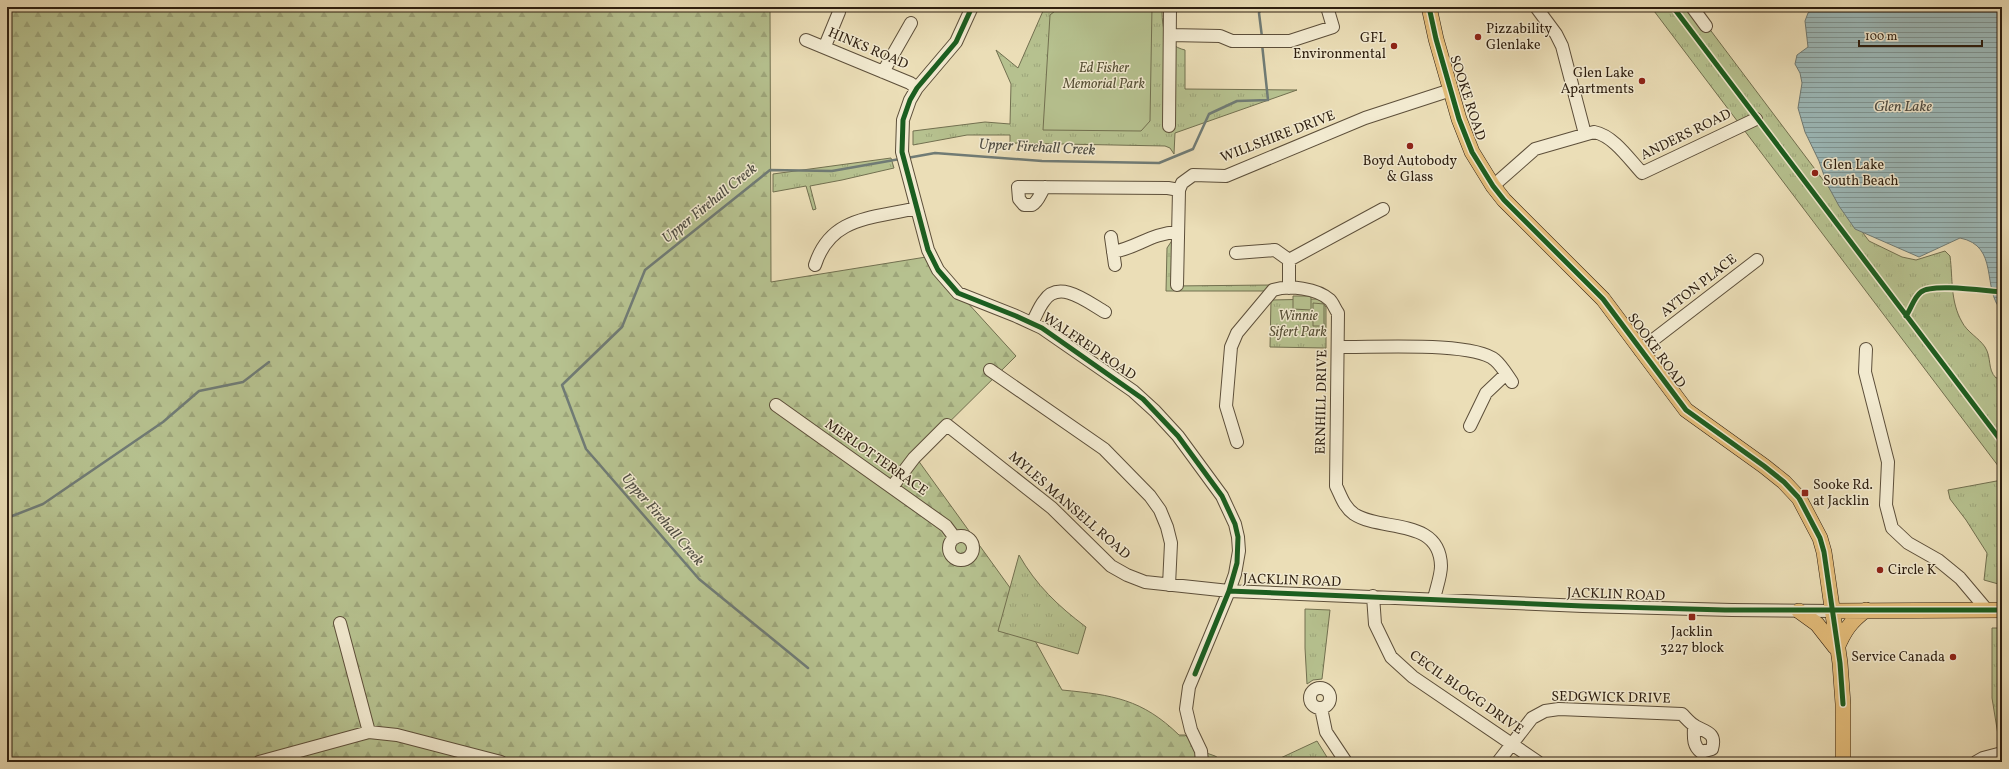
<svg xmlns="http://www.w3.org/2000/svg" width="2009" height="769" font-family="Vollkorn,serif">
  <defs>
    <pattern id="forest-firs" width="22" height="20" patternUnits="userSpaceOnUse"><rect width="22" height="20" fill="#b6c18f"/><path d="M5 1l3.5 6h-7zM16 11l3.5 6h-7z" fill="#9da57a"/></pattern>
    <pattern id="park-tufts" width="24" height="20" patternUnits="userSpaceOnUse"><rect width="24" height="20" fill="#b6c18f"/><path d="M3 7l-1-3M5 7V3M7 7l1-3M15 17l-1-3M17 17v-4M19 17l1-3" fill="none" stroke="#9da57a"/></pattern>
    <pattern id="water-rules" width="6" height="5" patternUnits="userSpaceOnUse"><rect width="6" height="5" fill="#9cb9b9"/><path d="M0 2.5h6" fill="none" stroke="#809695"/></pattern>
  </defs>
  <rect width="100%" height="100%" fill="#ebdeb7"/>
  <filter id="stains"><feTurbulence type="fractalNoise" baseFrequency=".005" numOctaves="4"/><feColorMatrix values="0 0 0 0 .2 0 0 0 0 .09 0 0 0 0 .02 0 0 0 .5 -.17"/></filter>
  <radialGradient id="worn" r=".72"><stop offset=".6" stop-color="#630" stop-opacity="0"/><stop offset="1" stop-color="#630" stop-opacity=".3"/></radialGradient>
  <path fill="url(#forest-firs)" stroke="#727050" d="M7 7H770L771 282 926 257 1016 356 915 456 1021 603 1027 626 1062 690C1113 695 1142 699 1179 735H1185L1201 751 1215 756 1225 762H7Z"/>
  <path fill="url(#park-tufts)" stroke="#727050" d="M1048 7H1162C1162 26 1163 45 1185 50V89L1297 90 1175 133 1174 154 1170 148 1165 146 1010 143V135H967L913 145V131L985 122 1010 124 1011 84 996 50 1018 68 1043 11Z
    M1651 7H1693L1869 241 1902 257 1916 260 1945 251 1950 256C1953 279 1950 301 1962 322 1967 332 1979 338 1985 347 1992 358 1987 369 1996 378L2002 377V471Z
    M891 158 894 168 842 180 810 186 816 209 813 210 806 186 773 192V174Z
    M1173 239 1172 286 1271 285 1266 291H1166L1167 248Z
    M1319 299 1326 307V348L1270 347 1271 300Z
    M2002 480V585L1984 580 1987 553 1966 520 1950 499 1948 490Z
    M1019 555C1036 585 1058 606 1086 627L1078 654 998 631Z
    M1305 609 1330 610 1322 679 1313 680 1307 684 1305 648Z
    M1992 628H2002V740L1999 741 1992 698Z
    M1317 741 1330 762H1272Z"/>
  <path fill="#b6c18f" stroke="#727050" d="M1060 7H1152L1150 121 1141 131 1043 130 1050 15Z
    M1293 296H1311V310L1293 309Z
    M1313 303 1324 304V326H1313Z"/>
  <path fill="url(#water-rules)" stroke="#707b75" d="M1816 7H2002V311C1981 289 2000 246 1960 238L1919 257 1855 229 1839 206 1827 184 1819 161 1805 132 1798 108 1802 83 1800 73 1795 64 1797 55 1808 47 1805 21 1808 13Z"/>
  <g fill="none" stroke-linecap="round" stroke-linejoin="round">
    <path stroke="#707b75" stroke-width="2.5" d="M1262 37 1259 13 1262 7
      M907 158 935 153 1042 161 1159 163 1193 149 1209 114 1237 101 1268 100 1262 44
      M7 518 43 504 163 422 199 391 243 382 269 362
      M808 668 699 579 586 449 562 385 622 327 645 270 770 170 832 171 900 159"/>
    <g stroke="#5d4f3a" stroke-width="14">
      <path id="minor" d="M972 7 956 42 917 88 910 100 903 120 902 152 928 250 938 270 958 293 1016 316 1042 328 1133 391 1155 411 1178 436 1222 496 1235 524 1238 537 1239 551 1235 574 1229 591 1189 687 1186 709 1191 730 1201 751 1202 762
        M1536 7 1556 34 1562 46 1585 134
        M1692 7 1706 26
        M1170 35 1220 36 1232 41H1290L1333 27 1327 7
        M806 40 910 83 917 88
        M825 46 839 12
        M883 72 911 23
        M1169 126 1170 7
        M1493 186 1535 149 1594 132C1614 136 1629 159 1642 173L1756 119
        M1045 187C1040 193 1039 201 1032 205H1024L1019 199 1018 187 1168 188 1179 190 1182 183 1193 175 1226 176 1365 118 1451 90
        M1111 237 1115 265
        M1113 252C1137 248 1151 233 1178 232
        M1236 253 1275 250 1289 260
        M1289 260 1383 209
        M1289 260V288
        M815 265C831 215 874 219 916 208
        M1177 285 1179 190
        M1032 323C1036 316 1039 307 1044 301 1059 278 1089 303 1105 312
        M1338 347C1371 348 1472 341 1495 360 1502 366 1507 375 1512 382
        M1866 349 1865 372 1888 462 1886 505 1892 528 1908 543 1938 560 1960 578 1987 610
        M1640 350 1757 260
        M990 370 1104 449 1150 496 1160 510 1167 527 1171 543 1169 585
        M776 405 946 526 955 538
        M1470 426 1486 393 1506 374
        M1237 442 1226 406 1231 347 1237 333 1273 290C1289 285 1317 288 1330 300 1333 303 1335 309 1338 313L1336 486C1341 496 1344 507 1354 514 1381 532 1440 517 1441 566 1441 576 1436 589 1434 599
        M892 487 914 458 947 425 1052 508 1111 566 1127 575 1145 582 1229 591 1583 606 1732 610 1832 611
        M949 548a12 12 0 1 1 24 0a12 12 0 1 1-24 0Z
        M1373 596 1375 624 1391 657 1413 677 1538 762
        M340 623 369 732
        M1310 698a10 10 0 1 1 20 0a10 10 0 1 1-20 0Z
        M1321 708 1326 732 1346 762
        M259 762 369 732 397 735 501 762
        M1498 762 1532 718 1545 711 1559 709 1682 714C1686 718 1690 723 1695 726 1705 732 1717 732 1712 749L1701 752C1692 745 1694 736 1694 725
        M1976 762 1983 758 2002 753"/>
    </g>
    <g stroke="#2e1f10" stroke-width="16">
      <path id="major" d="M1429 7 1436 39 1459 119 1472 152 1493 186 1504 200 1603 299 1686 410 1764 466 1784 482 1799 498 1820 538 1824 552 1840 663 1843 704V762
        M1799 611 1817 624 1835 647
        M1832 611 2002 610
        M1837 648C1844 631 1851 621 1866 610"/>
    </g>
    <use href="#minor" stroke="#f2ead0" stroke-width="12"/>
    <use href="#major" stroke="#e6bf7c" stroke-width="15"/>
    <g stroke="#f2ead0" stroke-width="8">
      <path id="cycleway" d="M972 7 956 42 917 88 910 100 903 120 902 152 928 250 938 270 958 293 1016 316 1042 328 1143 399 1178 436 1222 496 1235 524 1238 537 1237 563 1229 591 1195 674
        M1429 7 1436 39 1459 119 1472 152 1493 186 1504 200 1603 299 1686 410 1764 466 1784 482 1799 498 1820 538 1824 552 1840 663 1843 704
        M1673 7 2002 442
        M1906 316C1911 309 1914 297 1921 292 1932 283 1986 291 2002 292
        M1229 591 1583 606 1725 610H2002"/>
    </g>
    <use href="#cycleway" stroke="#1b5e20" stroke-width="5"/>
  </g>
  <g fill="#8f2418" stroke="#f2ead0" stroke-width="1.5">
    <circle cx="1478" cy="37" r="4"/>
    <circle cx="1394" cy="46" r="4"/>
    <circle cx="1642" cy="81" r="4"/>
    <circle cx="1410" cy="146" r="4"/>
    <circle cx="1815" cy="173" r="4"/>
    <rect x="1801" y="489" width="8" height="8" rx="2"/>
    <circle cx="1880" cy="570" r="4"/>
    <rect x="1688" y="613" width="8" height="8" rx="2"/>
    <circle cx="1953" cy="657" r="4"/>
  </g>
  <g text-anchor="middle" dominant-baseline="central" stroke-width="3" stroke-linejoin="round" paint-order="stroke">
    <g font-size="14" fill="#2e1f10" stroke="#f2ead0" text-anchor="start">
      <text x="1486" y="29">Pizzability<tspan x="1486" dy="16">Glenlake</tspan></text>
      <text x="1386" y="38" text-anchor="end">GFL<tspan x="1386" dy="16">Environmental</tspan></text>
      <text x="1634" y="73" text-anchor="end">Glen Lake<tspan x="1634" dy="16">Apartments</tspan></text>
      <text x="1410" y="161" text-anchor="middle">Boyd Autobody<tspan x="1410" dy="16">&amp; Glass</tspan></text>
      <text x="1823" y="165">Glen Lake<tspan x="1823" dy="16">South Beach</tspan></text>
      <text x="1813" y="485">Sooke Rd.<tspan x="1813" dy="16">at Jacklin</tspan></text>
      <text x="1888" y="570">Circle K</text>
      <text x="1692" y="632" text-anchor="middle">Jacklin<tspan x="1692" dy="16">3227 block</tspan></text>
      <text x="1945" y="657" text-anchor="end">Service Canada</text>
    </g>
    <g font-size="14" fill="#2e1f10" stroke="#f2ead0">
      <text transform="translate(868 49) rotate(23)">HINKS ROAD</text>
      <text transform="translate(1467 98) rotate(72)">SOOKE ROAD</text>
      <text transform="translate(1686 135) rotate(-26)">ANDERS ROAD</text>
      <text transform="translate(1278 137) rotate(-21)">WILLSHIRE DRIVE</text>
      <text transform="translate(1699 286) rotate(-38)">AYTON PLACE</text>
      <text transform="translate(1089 347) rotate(34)">WALFRED ROAD</text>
      <text transform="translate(1656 351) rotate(54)">SOOKE ROAD</text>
      <text transform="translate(1322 402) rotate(-89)">ERNHILL DRIVE</text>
      <text transform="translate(876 458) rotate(35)">MERLOT TERRACE</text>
      <text transform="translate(1069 506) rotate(41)">MYLES MANSELL ROAD</text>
      <text transform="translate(1292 581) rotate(2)">JACKLIN ROAD</text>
      <text transform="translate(1616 595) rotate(2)">JACKLIN ROAD</text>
      <text transform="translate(1466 693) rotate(35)">CECIL BLOGG DRIVE</text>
      <text transform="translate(1611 698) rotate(1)">SEDGWICK DRIVE</text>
    </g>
    <g font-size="14" font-style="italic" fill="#575036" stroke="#f2ead0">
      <text x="1104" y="68">Ed Fisher<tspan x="1104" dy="16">Memorial Park</tspan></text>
      <text x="1298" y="316">Winnie<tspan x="1298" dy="16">Sifert Park</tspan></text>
    </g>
    <g font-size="15" font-style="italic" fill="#4f4d43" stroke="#f2ead0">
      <text x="1903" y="107">Glen Lake</text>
      <text transform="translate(1037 148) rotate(3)">Upper Firehall Creek</text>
      <text transform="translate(710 204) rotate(-39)">Upper Firehall Creek</text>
      <text transform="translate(662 520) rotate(49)">Upper Firehall Creek</text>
    </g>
  </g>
  <rect width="2009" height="769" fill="none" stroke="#ebdeb7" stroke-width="24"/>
  <rect x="8" y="8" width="1993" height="753" fill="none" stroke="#2e1f10" stroke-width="2"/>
  <rect x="12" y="12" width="1985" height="745" fill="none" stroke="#2e1f10"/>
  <path d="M1859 40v6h123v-6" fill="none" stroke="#2e1f10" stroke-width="2"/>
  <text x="1865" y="40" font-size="12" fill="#2e1f10" stroke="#f2ead0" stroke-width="3" paint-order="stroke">100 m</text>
  <rect width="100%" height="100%" filter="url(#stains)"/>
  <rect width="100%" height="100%" fill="url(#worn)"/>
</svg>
